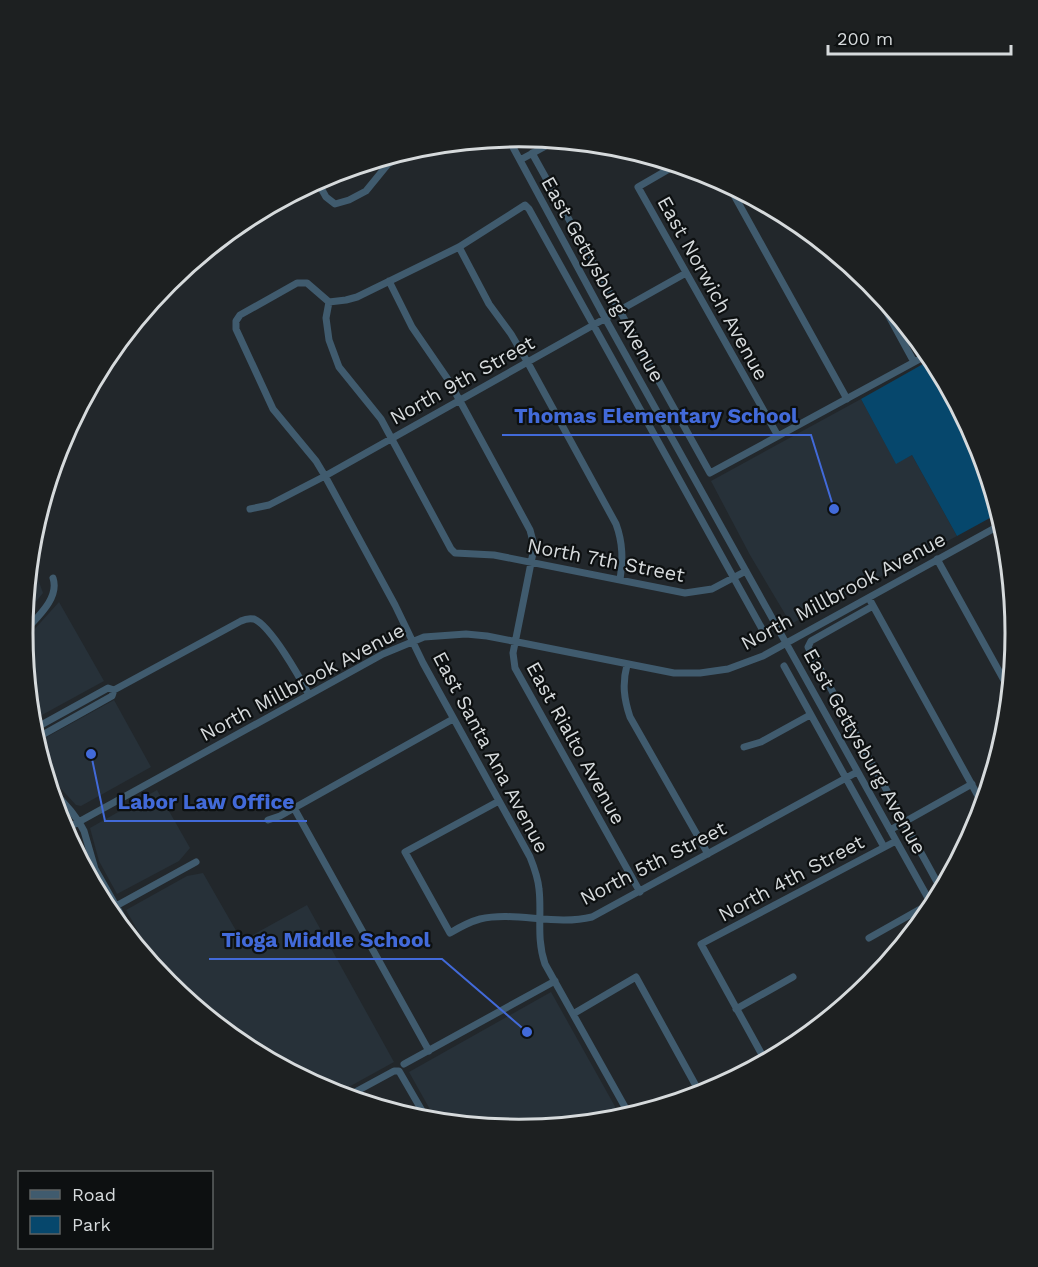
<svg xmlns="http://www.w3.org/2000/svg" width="1038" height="1267" font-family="'Work Sans',sans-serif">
  <rect width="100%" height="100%" fill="#22272b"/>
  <path fill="#273139" d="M861 399 896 463 912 455 957 536 791 624 750 555 711 481Z
    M30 555 39 570 38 579 43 593 24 616Z
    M59 602 104 681 31 721 23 642Z
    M114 700 151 767 81 806 76 805 53 780 39 755 36 743Z
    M157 790 190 848 179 861 117 894 99 861 90 828Z
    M203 873 242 941 307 905 394 1062 336 1094 329 1092 243 1046 181 995 168 969 147 947 126 910 187 876Z
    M551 992 622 1119 519 1130 437 1122 409 1072Z"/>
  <path fill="#06476c" d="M932 359 978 444 999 513 957 536 912 455 896 464 861 399Z"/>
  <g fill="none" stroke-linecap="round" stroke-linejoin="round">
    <path stroke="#405b6e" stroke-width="7" d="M508 138 605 318 933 907
      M532 153 710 473 929 354
      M520 160 555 141
      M676 165 638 187 778 436
      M317 181 326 197 335 204 349 200 366 191 388 164 410 150
      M729 186 847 399
      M459 247 489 304 511 334 528 363 616 524C623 543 623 560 620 580
      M389 281 412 327 447 378 460 401 530 530 534 545 533 553 513 653 515 668 640 892
      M872 285 914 362
      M329 302 326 318 329 340 339 367 381 419 451 549 455 553 494 555 685 593 712 589 746 571
      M250 509 269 505 325 476 686 273
      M937 559 1010 691
      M871 602 983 805
      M873 606 811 641 808 647 942 891
      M23 633C35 619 60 599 53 578
      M627 665C622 684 624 699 630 717L708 854
      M784 666 884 847
      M32 730 99 693 108 688 114 690 241 621C245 619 249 618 254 619 271 626 300 678 309 695
      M35 739 112 696 114 690
      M744 747 761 742 810 715
      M49 786 71 811 79 822 84 831 95 869 141 950 162 973 171 987
      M499 801 405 852 450 933C460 927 469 922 480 919 515 911 555 926 592 917L857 772
      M294 808 429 1051
      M268 820 280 816 453 719
      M64 830 383 654 424 637 466 634 487 636 674 673H700L728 669 763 656 1002 524
      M890 830 972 784
      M116 906 196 862
      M869 938 931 903
      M736 1009 793 977
      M573 1014 636 977 701 1095
      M766 1062 701 944 896 841
      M404 1064 555 981
      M346 1097 394 1071H399L428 1121
      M630 1116 545 964C536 938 542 914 539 889 538 877 534 867 530 857L423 663 395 605 325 476 316 461 273 409 236 329V321L240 315 297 283H307L329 302 346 300 357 297 459 247 525 205 529 209 766 636"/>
  </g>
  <g text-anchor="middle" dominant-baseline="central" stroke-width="4.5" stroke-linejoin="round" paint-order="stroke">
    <g font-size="20" fill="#d6dadc" stroke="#0d1011">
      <text transform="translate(603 279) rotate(61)">East Gettysburg Avenue</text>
      <text transform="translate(713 288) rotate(61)">East Norwich Avenue</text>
      <text transform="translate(462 380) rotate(-29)">North 9th Street</text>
      <text transform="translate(606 560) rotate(11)">North 7th Street</text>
      <text transform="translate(843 591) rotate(-28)">North Millbrook Avenue</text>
      <text transform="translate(302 682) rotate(-28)">North Millbrook Avenue</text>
      <text transform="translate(576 743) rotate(61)">East Rialto Avenue</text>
      <text transform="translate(865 751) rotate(61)">East Gettysburg Avenue</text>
      <text transform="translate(491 752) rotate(62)">East Santa Ana Avenue</text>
      <text transform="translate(653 863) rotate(-27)">North 5th Street</text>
      <text transform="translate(791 878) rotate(-28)">North 4th Street</text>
    </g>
  </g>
  <path d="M0 0H1038V1267H0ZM33 633a486 486 0 1 1 972 0a486 486 0 1 1-972 0Z" fill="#1d2021" fill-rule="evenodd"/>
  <path fill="none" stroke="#d6dadc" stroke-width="3" d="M33 633a486 486 0 1 1 972 0a486 486 0 1 1-972 0Z"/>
  <path fill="none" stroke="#426ad9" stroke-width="2" d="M834 509L811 435H502M91 754L105 821H307M527 1032L442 959H209"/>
  <g fill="#426ad9" stroke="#0d1011" stroke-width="2">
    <circle cx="834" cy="509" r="6"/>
    <circle cx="91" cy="754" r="6"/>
    <circle cx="527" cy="1032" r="6"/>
  </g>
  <g font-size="21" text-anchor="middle" font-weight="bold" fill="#426ad9" stroke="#0d1011" stroke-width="4.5" stroke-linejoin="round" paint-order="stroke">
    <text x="656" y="423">Thomas Elementary School</text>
    <text x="206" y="809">Labor Law Office</text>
    <text x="326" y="947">Tioga Middle School</text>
  </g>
  <rect x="18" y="1171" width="195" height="78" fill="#0d1011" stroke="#5d6162" stroke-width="1.5"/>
  <rect x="30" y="1190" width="30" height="9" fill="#405b6e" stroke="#5d6162" stroke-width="1.5"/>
  <text x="72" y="1201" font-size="18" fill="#d6dadc">Road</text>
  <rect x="30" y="1216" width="30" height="18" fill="#06476c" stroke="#5d6162" stroke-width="1.5"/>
  <text x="72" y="1231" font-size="18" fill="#d6dadc">Park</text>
  <path d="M828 45v9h183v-9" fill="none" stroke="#d6dadc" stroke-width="3"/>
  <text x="837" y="45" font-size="18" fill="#d6dadc" stroke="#0d1011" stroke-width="4.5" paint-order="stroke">200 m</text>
</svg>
